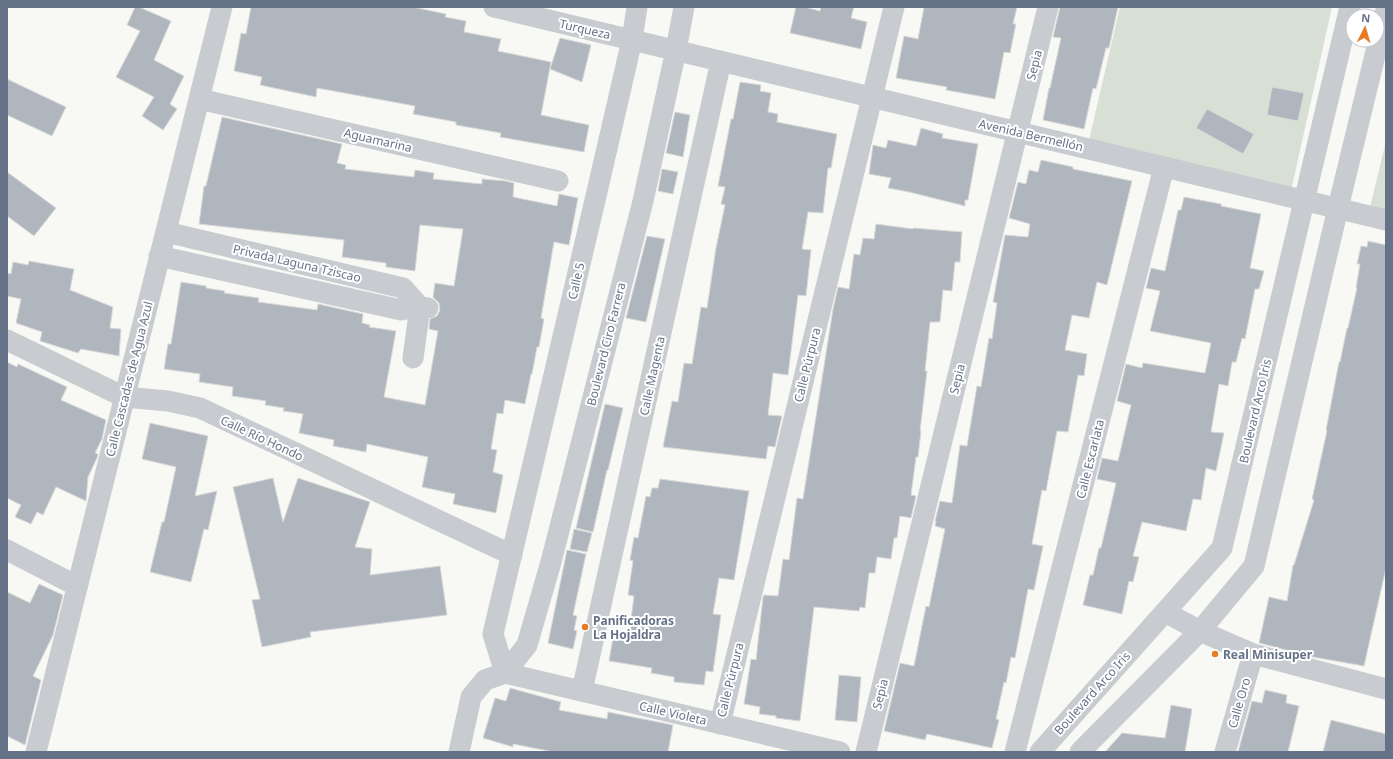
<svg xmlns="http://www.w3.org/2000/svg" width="1393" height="759" font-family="'Noto Sans',sans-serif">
  <rect width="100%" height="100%" fill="#f8f8f5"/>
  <path fill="#d8e0d6" d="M1120 7H1332L1291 191 1089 140Z
    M1386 141V211L1370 207Z"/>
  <path fill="#b0b6be" stroke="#d9dad8" d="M135 7H139L171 21 154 60 184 76 170 104 177 109 163 130 142 116 154 97 116 77 140 31 127 25Z
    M251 7H413L446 14 445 17 466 21 464 32 501 39 498 51 551 62 541 115 589 125 584 152 500 137 501 133 456 125V122L413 114 415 106 317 88 316 97 260 85 262 77 234 71 241 33 246 34Z
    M796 7H804L820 11 821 7H854L851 18 867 22 861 49 790 33Z
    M924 7H1017L1013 24H1016L1010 53 1004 52 995 99 946 90 947 87 896 78 904 36 918 39Z
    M1060 7H1118L1109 48H1106L1096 89 1093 88 1084 129 1043 120 1049 88H1050L1061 38 1053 37Z
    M560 38 591 45 582 82 550 69Z
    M7 79 66 107 52 136 7 115Z
    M740 82 761 85 760 91 771 93 768 112 778 114 777 122 837 134 831 168H828L823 213 808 212 802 249 811 250 806 296 798 295 788 375 773 373 768 415 782 416 775 447 768 446 766 459 663 447 672 401 678 402 684 363 692 364 701 307 707 308 716 248 725 205 721 204 725 187 718 186 731 119H733Z
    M1272 87 1304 93 1298 121 1267 115Z
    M1207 109 1254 134 1243 154 1196 128Z
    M675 112 690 115 683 157 666 153Z
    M222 117 342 144 337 163 346 165 345 169 414 177 415 170 434 173 433 179 482 184V179L506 181 514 183 513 197 557 206 559 194 578 198 569 245 554 242 541 318 544 319 539 347H537L532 374H531L525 404 505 400 503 414 497 413 491 449 497 450 493 472 503 475 496 513 453 504 455 494 422 487 428 457 367 444 366 452 333 446 334 440 299 433 303 414 283 411 284 408 265 405 266 401 232 396 233 387 199 382 200 374 164 369 168 344H171L181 282 206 286V288L225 291 224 293 259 298 258 302 317 310 318 304 363 314 362 323 370 325 369 327 396 331 384 397 425 405 438 331 429 329 430 319 437 316 440 310 439 303 433 297 435 283 454 286 463 229 420 225 415 271 386 267V263L342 257 344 240 199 224 204 186H206Z
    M921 128 943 134 942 138 978 144 968 200H965V206L909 192 888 188 891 178 869 174 873 145 886 148 888 140 916 146Z
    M1041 160 1073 167V169L1132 181 1107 285 1097 282 1089 318 1072 315 1065 350 1087 354 1084 376 1078 375 1068 432 1057 431 1046 491 1042 490 1032 544 1043 546 1034 590 1028 589 1015 658 1011 657 1006 683 1004 682 996 719 999 720 992 748 927 734 925 740 884 731 900 663 914 666 926 606 929 607 945 529 935 526 936 521H935L940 501 952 503 960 445 967 446 977 386 981 387 989 338 992 339 997 303 993 302 1005 235 1028 237 1030 224 1009 218 1018 182 1026 184 1029 170 1038 172Z
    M662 169 678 172 673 194 658 191Z
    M7 172 56 208 34 236 7 216Z
    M1184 197 1221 204V206L1261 214 1250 268 1264 271 1259 289H1255L1245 339 1242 338 1236 362H1232L1228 386 1219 384 1211 432 1224 433 1216 471 1206 468 1201 500 1193 499 1186 531 1142 522 1133 556 1139 557 1133 582 1129 581 1122 614 1083 605 1090 575H1093L1099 548H1101L1116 483 1097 479 1102 458 1118 461 1131 405 1117 401 1126 364 1142 368 1143 363 1205 373 1211 343 1150 331 1160 291 1146 288 1151 268 1165 271 1178 210H1181Z
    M876 224 913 229V228L962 232 960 262H955L952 291 943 290 940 322H930L925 371H927L920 431H921L918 457H916L911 495 916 496 911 518 900 516 897 538H894L891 559 877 557 875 573H869L865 608 860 607 859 611 814 607 800 721 776 718V716L759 714 760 707 744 704 751 659 756 660 763 597 764 595 778 596 783 559 789 560 797 498 803 499 833 309 838 287 849 289 854 254 860 255 863 238 874 239Z
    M647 236 665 239 646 322 626 318Z
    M1368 241 1386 245V568L1364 666 1313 657 1259 643 1269 597 1287 601 1293 565H1294L1314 500 1312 499 1327 431 1326 430 1339 362H1340L1347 328H1348L1357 288H1356L1360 264H1357L1361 246 1367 247Z
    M29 261 74 269 70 290 113 307 110 328 121 329 119 356 81 349 78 353 40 341 42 332 16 323 21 299 7 296V273L11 274 13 262 28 265Z
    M7 362 17 367 18 364 67 387 61 400 106 420 102 439 95 453 98 454 97 458 88 477 86 501 56 487 43 515 37 512 31 524 15 517 21 505 7 498Z
    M605 404 623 408 608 470H607L593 532 576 528Z
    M150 423 208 436 195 496 217 491 208 530 204 529 191 582 150 572 162 522H164L176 467 142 459Z
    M273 478 283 522 298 478 370 502 355 547 372 549 370 575 440 566 447 615 310 632 311 637 262 647 252 600 260 599 233 487Z
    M660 479 749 491 734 580 719 578 713 614 721 615 713 672 706 671 704 685 674 682V677L651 673 652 668 609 661 613 637 620 639 621 633 629 634 634 596 628 595 633 561 630 560 634 537 638 538 646 496 650 497 652 488H658Z
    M574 529 592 533 587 552 570 549Z
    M567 550 586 554 573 615 577 616 574 630 577 631 573 649 548 643Z
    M39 584 63 595 53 635 33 676 41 680 25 745 7 736V592L30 603Z
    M839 675 861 677 857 722 835 720Z
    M510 688 561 702 559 710 607 719 608 712 673 725 668 752H554L513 744V747L483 738 495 698 506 701Z
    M1265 690 1287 695 1286 703 1299 706 1288 752H1238L1252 701 1262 703Z
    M1171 705 1192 709 1185 752H1105L1122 733 1165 738Z
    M1331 720 1386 734V752H1323Z"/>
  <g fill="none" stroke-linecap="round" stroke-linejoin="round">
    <path stroke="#c8cbcf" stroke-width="21" d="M494 7 1386 220
      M199 99 558 181
      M166 232 403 288 420 307 413 358
      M159 256 401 310 420 307 428 308
      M7 340 124 397 168 401 200 408 512 555
      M7 550 77 586
      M1165 612 1200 631 1253 654 1386 689
      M505 673 527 645 551 562 643 201 676 50 684 7
      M505 673 493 634 596 196 632 40 637 7
      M505 673 840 752
      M582 691 721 61
      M720 724 894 7
      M36 752 222 7
      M459 752 471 697 485 680 505 673
      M866 752 1048 7
      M1015 752 1164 167
      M1040 752 1222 548 1350 7
      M1080 752 1200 631 1254 566 1338 208 1386 10
      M1225 752 1253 654"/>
  </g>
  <g fill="#e77b26" stroke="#fff" stroke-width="1.5">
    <circle cx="585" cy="627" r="4"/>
    <circle cx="1215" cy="654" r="4"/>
  </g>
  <g text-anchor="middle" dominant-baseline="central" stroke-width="4" stroke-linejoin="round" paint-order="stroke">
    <g font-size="12" fill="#667287" stroke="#fff">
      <text transform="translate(585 29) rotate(13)">Turqueza</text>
      <text transform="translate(1034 65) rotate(-76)">Sepia</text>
      <text transform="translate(1031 135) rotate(13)">Avenida Bermellón</text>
      <text transform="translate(378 140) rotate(13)">Aguamarina</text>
      <text transform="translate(297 263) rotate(13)">Privada Laguna Tziscao</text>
      <text transform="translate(576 281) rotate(-77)">Calle 5</text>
      <text transform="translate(606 344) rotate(-76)">Boulevard Ciro Farrera</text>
      <text transform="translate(807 365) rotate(-76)">Calle Púrpura</text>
      <text transform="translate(652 376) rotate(-78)">Calle Magenta</text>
      <text transform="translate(129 379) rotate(-76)">Calle Cascadas de Agua Azul</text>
      <text transform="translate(957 379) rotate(-76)">Sepia</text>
      <text transform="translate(1255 411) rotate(-77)">Boulevard Arco Iris</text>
      <text transform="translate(262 438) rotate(25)">Calle Río Hondo</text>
      <text transform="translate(1090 459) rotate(-76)">Calle Escarlata</text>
      <text transform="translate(730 680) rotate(-76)">Calle Púrpura</text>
      <text transform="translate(1092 693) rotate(-48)">Boulevard Arco Iris</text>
      <text transform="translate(880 694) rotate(-76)">Sepia</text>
      <text transform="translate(1239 703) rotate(-74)">Calle Oro</text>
      <text transform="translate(673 713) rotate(13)">Calle Violeta</text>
    </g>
    <g font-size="12" font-weight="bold" fill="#667287" stroke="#fff" text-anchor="start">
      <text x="593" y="620">Panificadoras<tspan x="593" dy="14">La Hojaldra</tspan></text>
      <text x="1223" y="654">Real Minisuper</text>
    </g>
  </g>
  <rect width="1393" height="759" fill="none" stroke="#667287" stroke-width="16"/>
  <g transform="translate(1365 28) rotate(5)"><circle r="19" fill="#ffffff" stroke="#c2c7cf"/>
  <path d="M0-3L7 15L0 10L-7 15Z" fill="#e77b26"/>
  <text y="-6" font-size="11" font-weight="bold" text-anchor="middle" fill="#667287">N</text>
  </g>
</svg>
